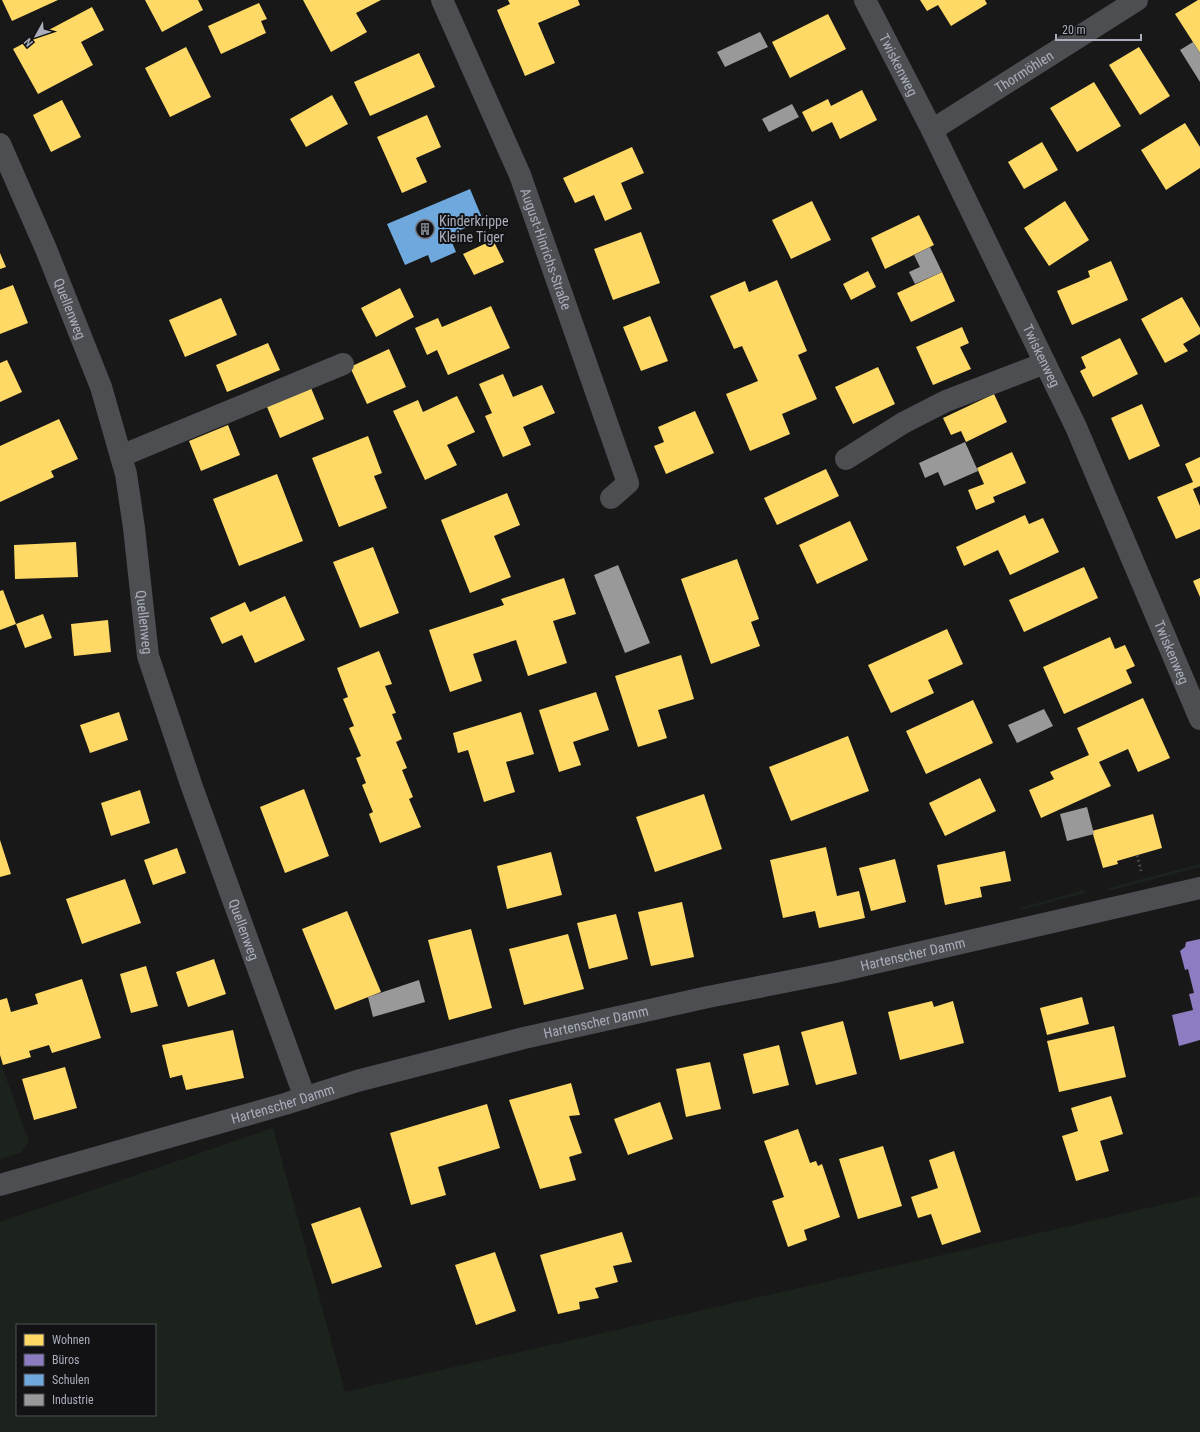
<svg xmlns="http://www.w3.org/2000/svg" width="1200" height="1432" font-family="'Roboto Condensed',sans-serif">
  <rect width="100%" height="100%" fill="#181819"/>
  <path fill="#1c231d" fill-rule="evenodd" d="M1200 864V867L1108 891V888Z
    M1084 890 1085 893 1021 910V908Z
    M0 1061 29 1142 20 1153 0 1159Z
    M273 1128 345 1392 1200 1196V1432H0V1222ZM17 1325H155V1415H17Z"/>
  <path fill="#ffd966" d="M2 0H58L12 21Z
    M145 0H198L203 10 162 32Z
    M303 0H381L356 13 367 32 331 52Z
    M508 0H578L580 5 538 23 555 63 525 76 497 10 510 4Z
    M920 0H985L987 4 951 26 938 5 927 11Z
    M1198 0H1200V53L1175 14Z
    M259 3 267 19 261 21 266 33 221 54 208 26Z
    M92 7 104 30 81 42 93 65 38 94 13 49Z
    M828 14 846 49 790 78 772 42Z
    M186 47 211 97 170 117 145 68Z
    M1139 47 1170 96 1140 115 1109 65Z
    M419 53 435 87 370 116 354 82Z
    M1094 82 1121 126 1077 152 1050 108Z
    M862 90 877 120 840 139 832 122 812 132 802 112 828 99 831 106Z
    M332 95 348 124 306 147 290 119Z
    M62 100 81 137 51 152 33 115Z
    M427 115 441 147 416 158 427 182 402 193 377 137Z
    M1185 123 1200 147V168L1166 190 1141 150Z
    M1042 142 1058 170 1024 189 1008 162Z
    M632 147 644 173 621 183 632 209 605 221 594 195 575 203 563 178Z
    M812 201 831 240 791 259 772 220Z
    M1065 201 1089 240 1049 266 1024 228Z
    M919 215 934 245 885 269 871 238Z
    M641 232 660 283 613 300 594 249Z
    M493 240 504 262 474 275 463 254Z
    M0 253 6 267 0 269Z
    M1111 261 1128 300 1072 325 1057 291 1090 277 1088 271Z
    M868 271 876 287 851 300 843 284Z
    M942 272 955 301 911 322 897 293Z
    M777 280 807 351 798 355 817 399 782 414 790 434 750 451 726 394 758 381 742 346 734 349 710 296 745 281 749 292Z
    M13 285 28 323 0 334V290Z
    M400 288 414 317 376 337 361 308Z
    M1182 297 1200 328V334L1183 344 1188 351 1165 363 1141 319Z
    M221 298 237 335 185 357 169 320Z
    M491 306 510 348 448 375 437 350 427 355 415 328 438 318 442 327Z
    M650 316 668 361 641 371 623 327Z
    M962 327 969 343 960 347 971 369 933 385 916 347Z
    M1120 338 1138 374 1093 397 1080 371 1086 368 1081 357Z
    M268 343 280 370 227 392 216 365Z
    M389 349 406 387 367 404 350 367Z
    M7 360 22 392 0 402V363Z
    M878 367 895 404 853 424 835 387Z
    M503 374 513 397 542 385 555 413 523 427 531 445 503 457 485 416 492 413 479 384Z
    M309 383 324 419 280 438 265 402Z
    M994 394 1007 422 966 442 961 431 951 435 943 418Z
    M457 396 475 432 447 445 457 465 425 480 393 411 418 400 423 412Z
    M1142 404 1160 446 1129 460 1111 418Z
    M695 411 714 453 666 474 654 446 664 442 658 427Z
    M59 419 78 459 51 471 54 477 0 502V446Z
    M228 425 240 455 201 471 189 441Z
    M368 436 382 473 374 476 387 508 339 527 312 458Z
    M1012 452 1026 483 993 497 995 502 976 510 968 490 984 484 977 468Z
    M1200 457V486L1193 489 1200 506V529L1176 539 1157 497 1193 482 1185 464Z
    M826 469 839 496 777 525 764 498Z
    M277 474 303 541 239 566 213 499Z
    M507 493 520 525 494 536 511 577 470 593 441 520Z
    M1025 515 1029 524 1043 518 1059 552 1010 575 998 550 964 566 956 547Z
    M850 521 868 560 817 584 799 545Z
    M76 542 78 577 15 579 14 545Z
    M373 547 399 613 360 628 333 562Z
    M737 559 759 619 751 622 760 646 711 664 681 579Z
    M1084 567 1098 598 1024 632 1009 600Z
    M564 578 576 614 553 621 567 663 528 676 516 640 473 654 482 681 450 692 429 630 504 605 501 599Z
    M1200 578V597L1193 581Z
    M3 590 16 624 0 630V591Z
    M285 596 305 640 255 663 242 635 222 644 210 618 245 602 250 612Z
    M43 614 52 638 25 648 16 624Z
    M108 620 111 652 74 656 71 624Z
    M947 629 963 664 928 680 934 693 891 713 868 665Z
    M1110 637 1115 649 1125 645 1135 666 1126 670 1132 683 1064 714 1043 667Z
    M379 651 392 684 385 686 396 713 392 714 402 739 396 742 407 768 402 770 413 797 409 799 421 827 380 843 369 814 373 812 362 785 366 783 356 758 361 756 349 728 354 726 343 699 348 697 337 668Z
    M681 655 694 699 658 710 667 738 638 747 615 676Z
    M596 692 609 730 573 742 581 765 559 772 539 710Z
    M1143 698 1170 758 1138 772 1128 749 1099 762 1111 786 1041 818 1029 790 1054 779 1050 772 1089 755 1077 728Z
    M973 700 993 743 926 774 906 731Z
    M119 712 128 740 90 753 80 725Z
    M521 712 534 754 506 762 515 792 484 802 468 750 458 753 453 733Z
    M848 736 869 791 791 821 769 767Z
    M980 778 996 811 945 836 929 803Z
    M304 789 329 856 285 873 260 807Z
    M140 790 150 823 111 836 101 803Z
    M704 794 722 849 655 872 636 817Z
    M1153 814 1162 848 1117 861 1118 864 1103 868 1092 831Z
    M0 840 11 874 0 877Z
    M826 847 837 896 859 891 865 918 819 928 815 911 783 918 770 860Z
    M177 848 186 873 153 885 144 860Z
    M1005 851 1011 881 980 887 982 897 945 905 937 865Z
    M551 852 562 895 507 909 497 866Z
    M895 859 906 902 871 911 859 868Z
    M125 879 141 923 82 944 66 899Z
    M682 902 694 957 651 966 638 912Z
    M347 911 381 992 335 1010 302 929Z
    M616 914 628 959 589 969 577 923Z
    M471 929 492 1008 449 1020 428 940Z
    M568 934 584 989 524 1005 509 949Z
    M214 959 226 994 188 1007 176 972Z
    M146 966 158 1006 131 1013 120 974Z
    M82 979 101 1038 52 1053 49 1045 29 1051 31 1057 3 1065 0 1055V1000L7 998 11 1012 38 1004 35 994Z
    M1082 997 1089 1024 1047 1035 1040 1008Z
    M932 1001 934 1007 953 1001 964 1043 900 1060 888 1012Z
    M843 1021 857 1074 816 1085 801 1032Z
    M1114 1026 1126 1077 1059 1092 1047 1041Z
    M233 1030 244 1078 186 1090 182 1075 170 1078 162 1045Z
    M779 1045 789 1085 753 1094 743 1054Z
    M710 1062 721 1109 686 1117 676 1069Z
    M65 1067 77 1108 34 1120 22 1079Z
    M571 1083 580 1115 569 1116 582 1153 569 1157 576 1180 540 1189 509 1100Z
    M1111 1096 1123 1134 1100 1141 1109 1171 1076 1181 1062 1136 1078 1131 1071 1108Z
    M660 1102 673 1139 628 1155 614 1119Z
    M487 1104 500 1148 438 1167 446 1195 411 1205 390 1133Z
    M798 1129 810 1163 816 1161 818 1166 822 1164 840 1217 804 1230 807 1240 788 1247 772 1201 784 1197 764 1141Z
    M883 1146 902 1206 858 1219 839 1159Z
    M954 1151 981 1232 942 1245 931 1214 918 1218 911 1197 938 1188 929 1160Z
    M360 1207 382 1267 332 1284 311 1224Z
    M622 1232 632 1262 613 1266 618 1282 595 1288 599 1298 579 1302 580 1309 558 1314 540 1255Z
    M495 1252 516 1311 476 1325 455 1265Z"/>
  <path fill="#8e7cc3" d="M1200 939V1040L1179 1046 1172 1015 1193 1010 1189 994 1194 993 1188 969 1185 970 1180 951 1185 947 1186 942Z"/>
  <path fill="#6fa8dc" d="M470 189 483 220 449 235 456 252 431 263 428 255 405 265 387 224Z"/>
  <path fill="#999" d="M760 32 768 47 725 67 717 52Z
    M1193 42 1200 53V82L1180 50Z
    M792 104 799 117 769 132 762 119Z
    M930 247 942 272 915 284 909 272 920 267 914 255Z
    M965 442 978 471 944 486 938 472 925 478 919 463Z
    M618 565 650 643 625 653 594 575Z
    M1044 709 1053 726 1017 743 1008 725Z
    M1087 807 1094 834 1067 841 1060 814Z
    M419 980 425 1002 373 1017 368 997Z"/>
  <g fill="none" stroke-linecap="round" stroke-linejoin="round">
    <path stroke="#4e4f53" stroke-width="2.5" stroke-dasharray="2 3" stroke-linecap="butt" d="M1137 855 1141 871"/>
    <g stroke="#4c4e52" stroke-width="22">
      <path id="s1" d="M442 0 520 175 628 483 611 498"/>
      <path id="s2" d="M865 0 932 130 1076 427 1200 719"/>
      <path id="s3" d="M932 130 1137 0"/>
      <path id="s4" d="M0 144 46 249 101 387 126 474 134 528 148 656 192 787 305 1098"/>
      <path d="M121 456 343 364"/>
      <path d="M846 459 903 423 946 401 1045 363"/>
      <path id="s5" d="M0 1185 285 1104 357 1081 524 1038 708 997 835 972 1200 888"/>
    </g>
  </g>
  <defs>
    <g id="building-ring" transform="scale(1)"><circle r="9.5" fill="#121215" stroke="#767a82" stroke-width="1.5"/><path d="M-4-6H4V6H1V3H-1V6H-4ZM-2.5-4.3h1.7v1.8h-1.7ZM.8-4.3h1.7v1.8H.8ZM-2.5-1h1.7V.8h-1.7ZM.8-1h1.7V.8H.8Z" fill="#767a82"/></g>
  </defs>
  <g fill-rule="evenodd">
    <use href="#building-ring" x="425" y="229"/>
  </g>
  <g text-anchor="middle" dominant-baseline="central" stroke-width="4" stroke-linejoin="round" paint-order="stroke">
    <g font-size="14" fill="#a9aeba" stroke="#121215">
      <text stroke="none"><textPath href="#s2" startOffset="73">Twiskenweg</textPath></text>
      <text stroke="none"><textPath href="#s3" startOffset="109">Thormöhlen</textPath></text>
      <text stroke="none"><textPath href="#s1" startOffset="270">August-Hinrichs-Straße</textPath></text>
      <text stroke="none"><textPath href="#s4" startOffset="179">Quellenweg</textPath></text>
      <text stroke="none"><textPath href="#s2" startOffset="397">Twiskenweg</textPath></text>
      <text stroke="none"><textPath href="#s4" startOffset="503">Quellenweg</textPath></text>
      <text stroke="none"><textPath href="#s2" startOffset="721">Twiskenweg</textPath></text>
      <text stroke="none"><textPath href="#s4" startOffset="827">Quellenweg</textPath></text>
      <text stroke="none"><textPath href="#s5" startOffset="942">Hartenscher Damm</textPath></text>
      <text stroke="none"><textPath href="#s5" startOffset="618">Hartenscher Damm</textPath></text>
      <text stroke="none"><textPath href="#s5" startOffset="294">Hartenscher Damm</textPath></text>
    </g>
    <g font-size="14" fill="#a9aeba" stroke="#121215" text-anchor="start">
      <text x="439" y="221">Kinderkrippe<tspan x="439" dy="16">Kleine Tiger</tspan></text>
    </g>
  </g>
  <rect x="16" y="1324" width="140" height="92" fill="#121215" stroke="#4e5057"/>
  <rect x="24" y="1334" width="20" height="12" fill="#ffd966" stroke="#4e5057"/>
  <text x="52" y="1344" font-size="12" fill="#a9aeba">Wohnen</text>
  <rect x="24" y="1354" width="20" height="12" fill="#8e7cc3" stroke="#4e5057"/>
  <text x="52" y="1364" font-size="12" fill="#a9aeba">Büros</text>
  <rect x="24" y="1374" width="20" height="12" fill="#6fa8dc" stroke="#4e5057"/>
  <text x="52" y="1384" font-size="12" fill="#a9aeba">Schulen</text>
  <rect x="24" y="1394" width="20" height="12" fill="#999999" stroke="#4e5057"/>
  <text x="52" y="1404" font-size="12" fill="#a9aeba">Industrie</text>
  <g transform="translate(36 36) rotate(230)" stroke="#121215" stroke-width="3" paint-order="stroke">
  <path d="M0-3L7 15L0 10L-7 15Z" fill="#a9aeba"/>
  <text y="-6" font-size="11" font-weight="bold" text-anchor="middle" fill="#a9aeba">N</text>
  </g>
  <path d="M1056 34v6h85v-6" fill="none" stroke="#a9aeba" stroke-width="2"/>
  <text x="1062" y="34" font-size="12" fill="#a9aeba" stroke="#121215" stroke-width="3" paint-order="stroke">20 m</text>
</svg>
